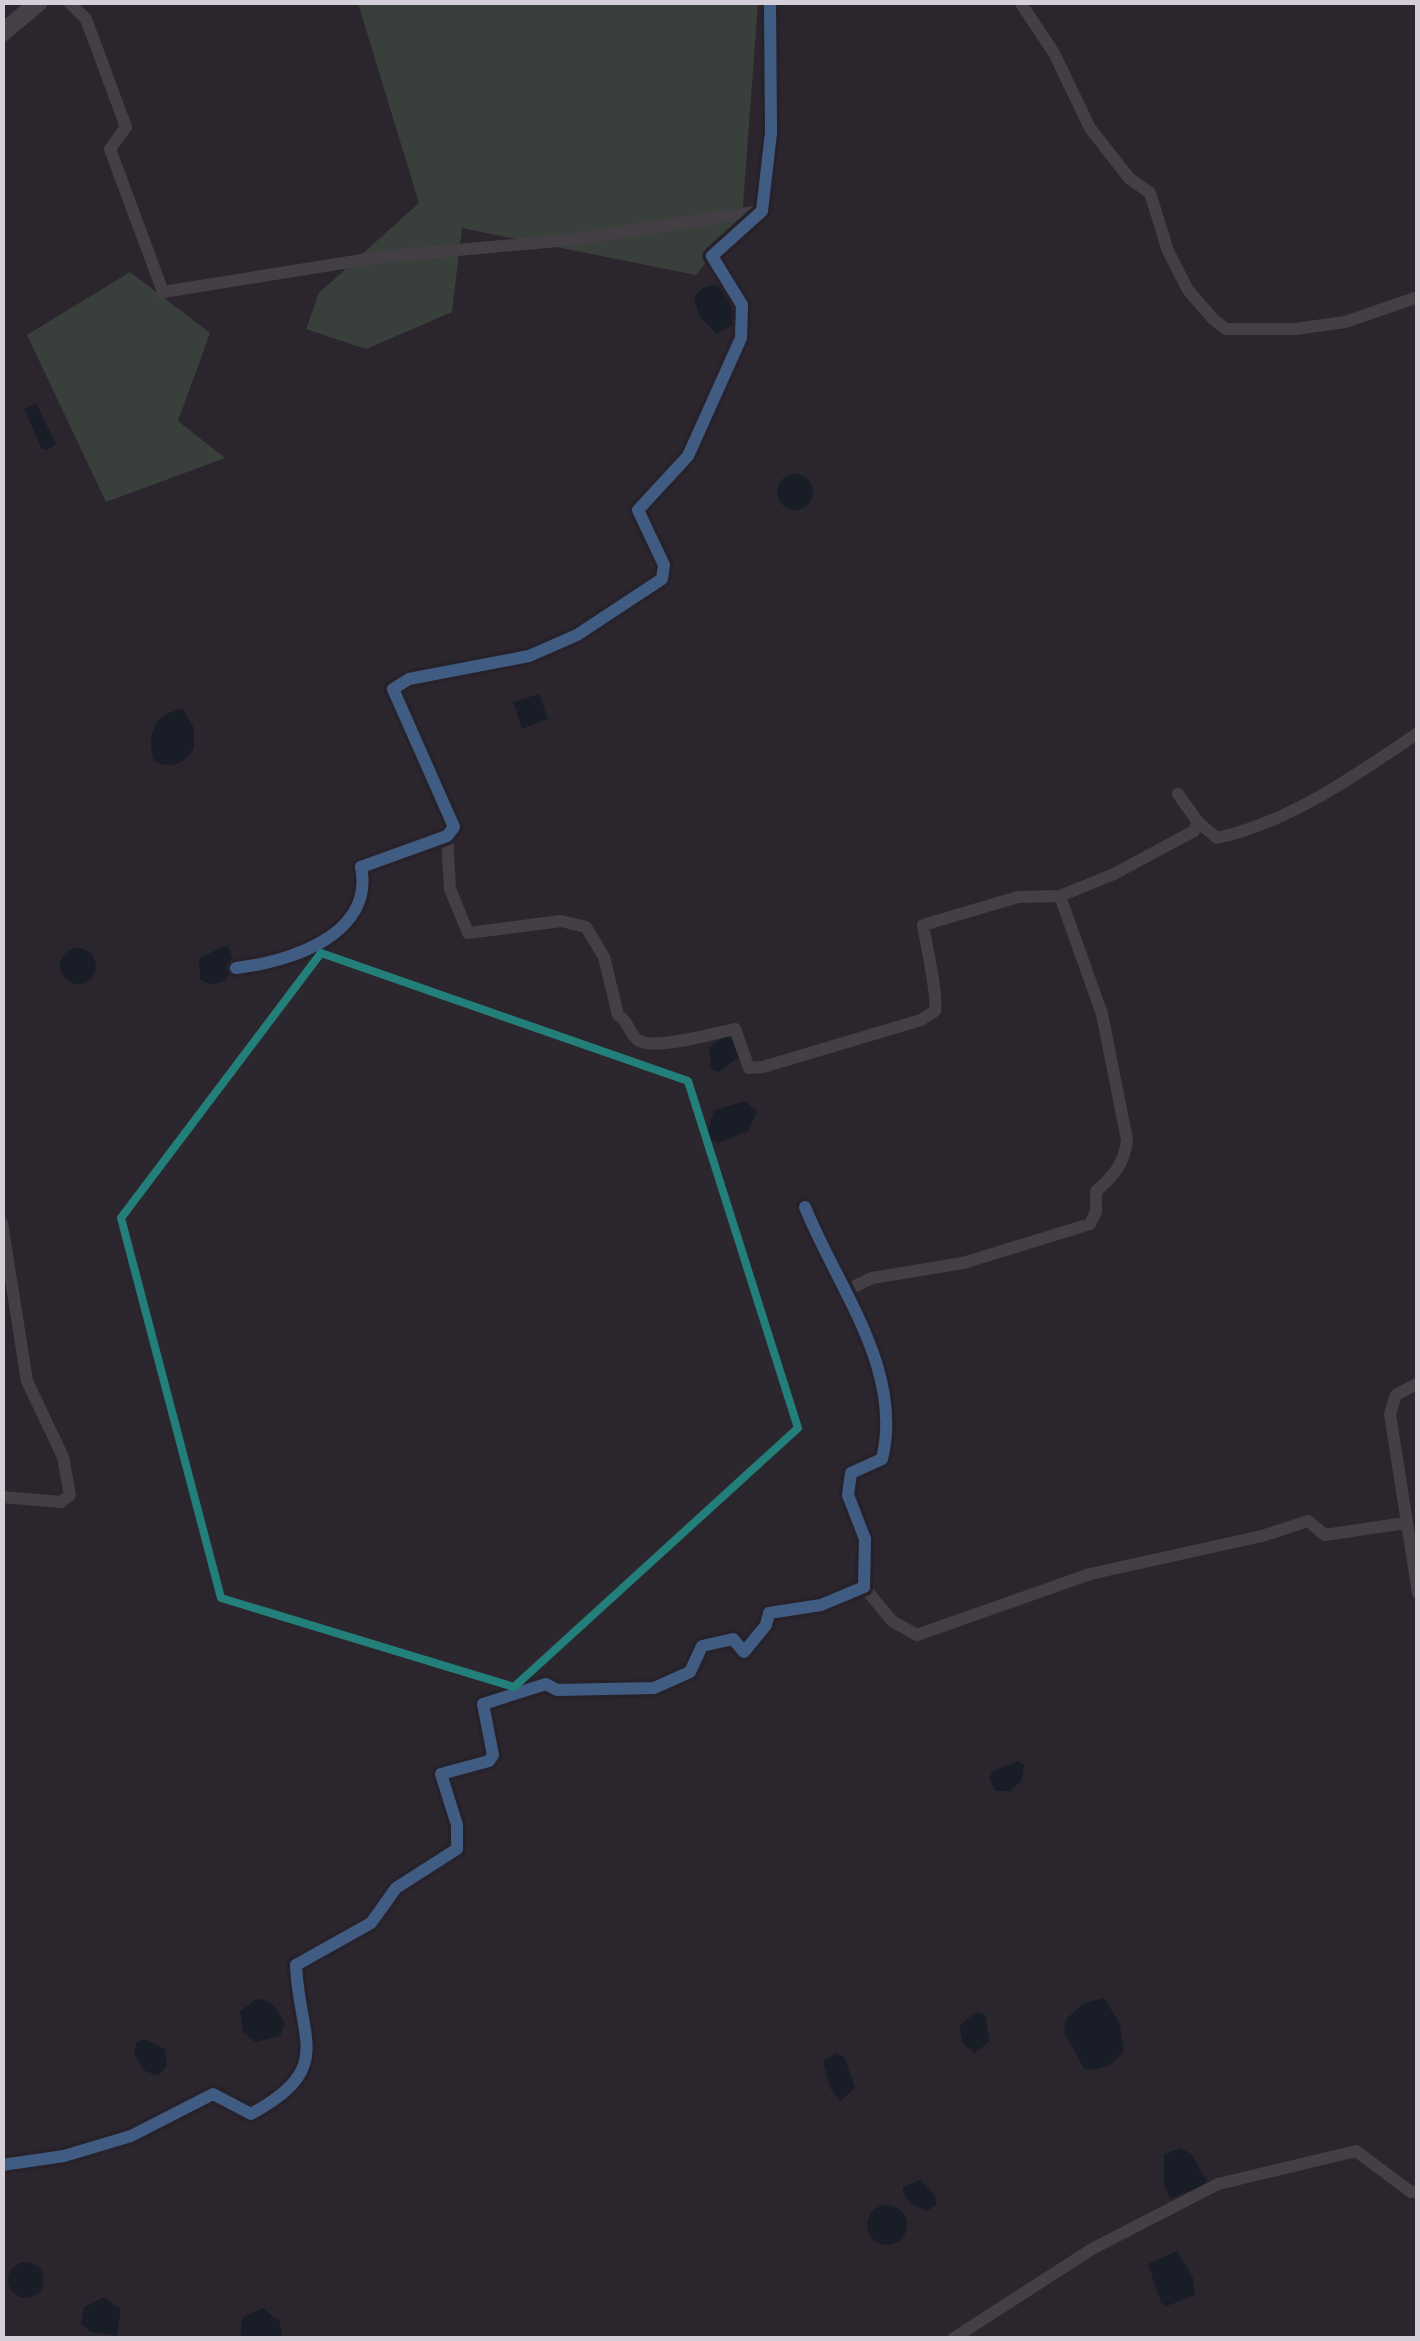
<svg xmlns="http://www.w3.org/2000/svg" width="1420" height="2341" font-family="Signika,sans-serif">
  <rect width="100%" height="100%" fill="#2c272e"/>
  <path fill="#4b5e4b" d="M358 3H758L742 218 696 275 462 228 452 312 366 349 306 329 319 293 419 203Z
    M130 272 210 333 178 421 225 458 106 502 27 335Z"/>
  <path fill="#041322" d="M715 285 725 289 739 314 733 325 716 334 699 315 694 298 702 288Z
    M36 403 56 444 47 450 42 449 24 409Z
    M777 492a18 18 0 1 1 36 0a18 18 0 1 1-36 0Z
    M539 694 548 719 522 729 513 702Z
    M183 709 194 728V748C186 764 169 770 154 761 146 735 154 713 183 709Z
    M227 945C235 959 234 966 226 981L210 985 200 979 199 958Z
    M60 966a18 18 0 1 1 36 0a18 18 0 1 1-36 0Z
    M725 1035 732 1039 739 1057 719 1072 711 1069 709 1048Z
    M745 1101 757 1111 749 1131 718 1143 710 1139 708 1131 714 1110Z
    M1018 1761 1024 1765 1022 1781 1010 1791H995L989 1778 993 1771Z
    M1104 1998 1120 2024 1124 2050C1114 2065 1103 2070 1085 2070L1064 2032 1066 2019 1084 2003Z
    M256 1999C272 1999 279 2010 285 2024L280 2036 255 2042 243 2032 240 2011Z
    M976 2012 985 2014 990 2041 975 2053 963 2044 959 2026Z
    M144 2039 165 2049 167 2066 158 2076 143 2070 134 2053 136 2043Z
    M837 2053 845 2058 855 2088 840 2101 830 2088 823 2061Z
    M1181 2148 1191 2154 1207 2180 1204 2185 1170 2199 1164 2184V2154Z
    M920 2180 937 2198 936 2205 927 2211 911 2204 903 2193V2187Z
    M867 2225a20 20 0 1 1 40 0a20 20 0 1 1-40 0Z
    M1177 2251 1193 2277 1195 2295 1167 2306 1161 2303 1148 2264Z
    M8 2280a18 18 0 1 1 36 0a18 18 0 1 1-36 0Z
    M104 2297 121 2309 117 2336 91 2332 81 2324 84 2307Z
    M263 2308 280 2322 282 2338H240L242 2318Z"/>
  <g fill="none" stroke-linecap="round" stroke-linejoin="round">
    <path stroke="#625e60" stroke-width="12" d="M69 2 86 19 126 127 110 149 163 292 380 257 569 240 762 211
      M1020 2 1054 53 1090 128 1129 178 1150 193 1168 251 1188 290 1214 320 1226 329H1295L1345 322 1418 297
      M1198 822 1217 838C1288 823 1358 774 1418 733
      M447 836 450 889 468 933 561 921 586 927 604 957 618 1015C629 1021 628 1033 638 1040 653 1051 716 1033 735 1029L749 1068 763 1067 921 1020 935 1011C938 996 926 943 923 925L1018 897 1060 896 1114 874 1194 831 1198 822 1178 794
      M236 968C289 962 375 935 361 867L447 836 454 827 393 689 409 679 529 656 577 635 662 579 664 565 638 510 688 456 741 338 742 305 712 256 762 211 771 133 770 2
      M2 1223 27 1381 63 1457 70 1495 61 1502 2 1497
      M843 1292 872 1278 963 1263 1090 1224 1096 1212V1191C1114 1176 1124 1164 1127 1140L1102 1014 1060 896
      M1418 1383 1396 1395 1390 1414 1418 1593
      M864 1587 892 1621 917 1635 1090 1574 1262 1536 1308 1521 1325 1535 1405 1523
      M2 2165 64 2156 131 2136 213 2094 251 2114C336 2068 299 2040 296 1965L371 1923 396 1888 457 1849V1825L441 1774 489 1761 493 1755 483 1704 546 1684 557 1690 654 1688 690 1672 702 1646 733 1639 744 1652 766 1625 769 1613 821 1605 864 1587 865 1539 848 1495 851 1473 882 1459C904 1370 837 1287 805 1207
      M954 2338 1092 2249 1218 2184 1356 2151 1411 2192 1418 2191"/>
    <path stroke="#646062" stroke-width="18" d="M2 33 39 2"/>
    <g stroke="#231b27" stroke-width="19">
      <path id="cycleway" d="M236 968C289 962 375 935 361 867L447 836 454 827 393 689 409 679 529 656 577 635 662 579 664 565 638 510 688 456 741 338 742 305 712 256 762 211 771 133 770 2
        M2 2165 64 2156 131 2136 213 2094 251 2114C336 2068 299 2040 296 1965L371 1923 396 1888 457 1849V1825L441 1774 489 1761 493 1755 483 1704 546 1684 557 1690 654 1688 690 1672 702 1646 733 1639 744 1652 766 1625 769 1613 821 1605 864 1587 865 1539 848 1495 851 1473 882 1459C904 1370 837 1287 805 1207"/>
    </g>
    <use href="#cycleway" stroke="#5a9eea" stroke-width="12"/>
  </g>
  <path d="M0 0H1420V2341H0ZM321 953 688 1081 798 1428 514 1687 221 1598 121 1218Z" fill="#2c272e" fill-opacity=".55" fill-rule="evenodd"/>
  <path fill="none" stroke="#237f79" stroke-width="8" stroke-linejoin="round" d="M321 953 688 1081 798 1428 514 1687 221 1598 121 1218Z"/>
  <rect width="1420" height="2341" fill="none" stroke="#d4cfd8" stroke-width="10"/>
</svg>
